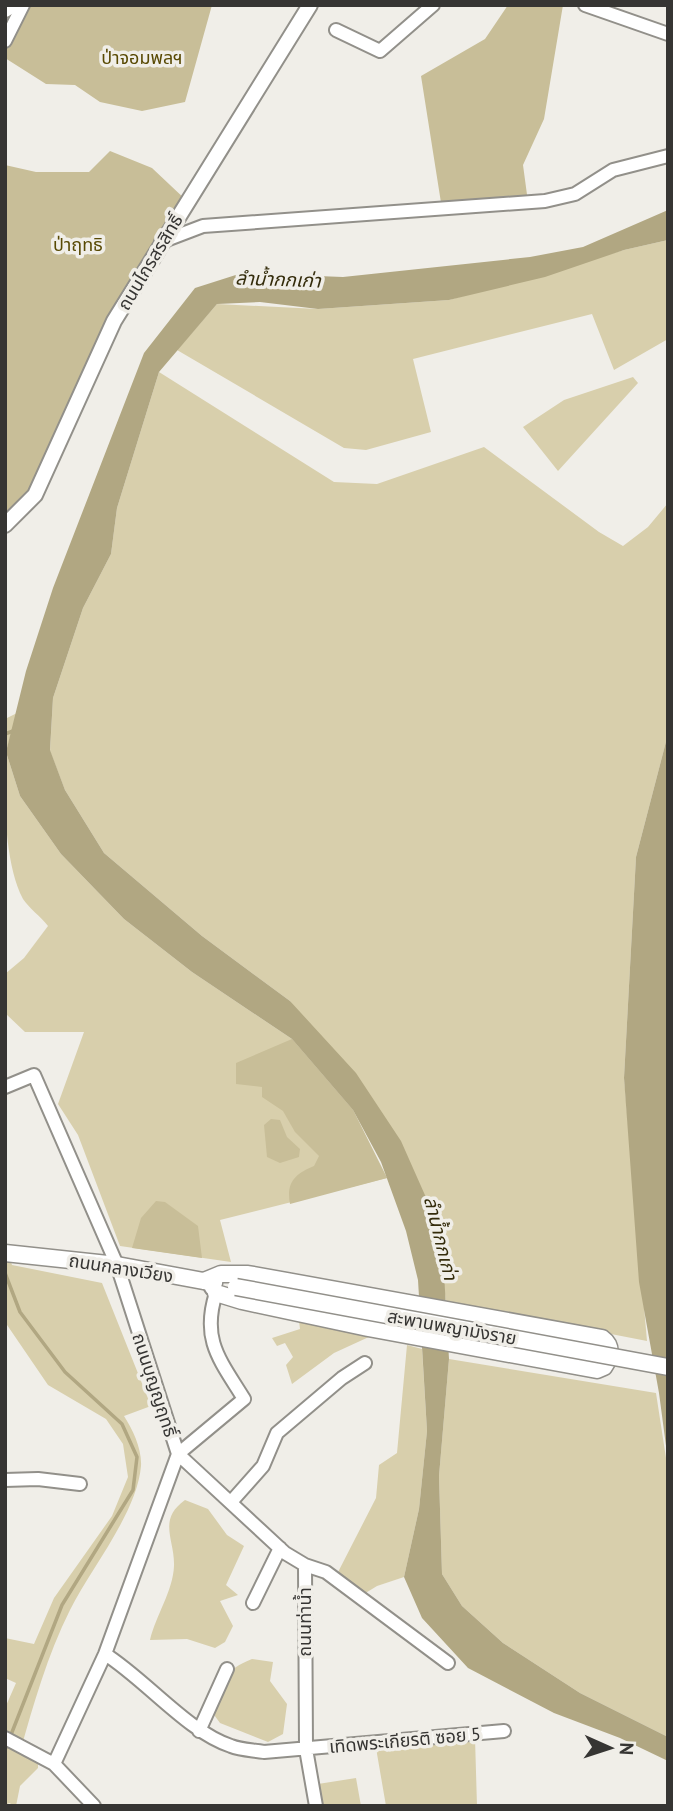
<svg xmlns="http://www.w3.org/2000/svg" width="673" height="1811" font-family="'PT Sans','Noto Sans Thai',sans-serif">
  <rect width="100%" height="100%" fill="#f0eee8"/>
  <path fill="#d8cfac" d="M668 240V339L614 370 592 314 413 359 431 432 366 450 344 448 177 350 217 304 318 309 449 300 624 250Z
    M159 372 334 482 377 484 484 447 599 532 623 546 648 527 668 503V734L636 857 624 1078 647 1341 446 1302 436 1220 290 1001 202 936 104 853 65 790 50 751 53 698 83 608 111 554 117 508Z
    M633 377 638 383 558 471 523 427 564 400Z
    M17 713 6 752 20 796 61 854 124 919 192 972 292 1039 353 1110 387 1178 220 1220 231 1262 120 1246 78 1135 58 1104 84 1032H25L5 1013V974L24 958 48 926C41 917 28 907 23 899 0 854 5 771 5 719Z
    M5 1243 12 1265 102 1283 151 1406 124 1416C133 1430 142 1449 141 1466 137 1513 91 1568 70 1610 47 1656 34 1703 20 1752L38 1760V1768L20 1786 16 1806 9 1803 5 1806V1708L16 1683 5 1678V1638L34 1644 54 1598 112 1516 128 1477 123 1444 106 1419 48 1385 5 1322Z
    M299 1321 371 1336 334 1353 292 1384 286 1365 293 1357 285 1343 277 1346 272 1338 300 1329Z
    M407 1345 422 1349 427 1431 419 1509 404 1577 377 1586 359 1597 335 1578 376 1498 379 1465 397 1453Z
    M449 1359 656 1393 668 1471V1737L580 1693 503 1643 462 1606 442 1574 439 1476Z
    M185 1500 208 1509 227 1535 244 1546 226 1585 238 1595 220 1601 233 1626 225 1642 215 1648 187 1639 150 1640C156 1615 173 1591 174 1566 175 1540 157 1520 185 1500Z
    M252 1659 273 1662 270 1681 287 1704 283 1734 268 1742 220 1723 209 1708C219 1683 226 1669 252 1659Z
    M475 1738 477 1806H386L376 1748Z
    M356 1778 361 1806H323L318 1784Z"/>
  <path fill="#c8be98" d="M16 5H212L185 102 142 111 100 102 75 85 46 84 5 58V35Z
    M508 5H563L544 119 523 165 528 202 442 209 421 76 485 39Z
    M110 151 152 168 187 201 114 321 35 495 5 524V165L36 172H89Z
    M292 1039 353 1110 387 1178 290 1204C286 1182 295 1174 314 1166L319 1156 295 1132 283 1111 262 1097V1087L236 1084V1063Z
    M271 1119 280 1120 287 1137 300 1149 299 1157 280 1163 267 1157 264 1125Z
    M156 1201 165 1202 198 1226 202 1258 132 1248 141 1218Z"/>
  <path fill="#b1a782" d="M668 210V240L624 250 545 277 449 300 318 309 260 302 217 304 159 372 117 508 111 554 83 608 53 698 50 750 65 790 104 853 202 936 290 1001 356 1073 401 1141 436 1220 444 1273 449 1359 439 1476 442 1574 462 1606 503 1643 580 1693 668 1737V1761L620 1738 554 1713 468 1668 422 1618 404 1577 419 1509 427 1431 418 1280 406 1231 381 1162 353 1110 292 1039 192 972 124 919 61 854 20 796 6 752 26 671 53 588 144 353 195 288 242 273 343 277 530 257 583 247Z
    M668 734V1461L659 1393 639 1282 624 1078 636 857Z"/>
  <g fill="none" stroke-linecap="round" stroke-linejoin="round">
    <path stroke="#b1a782" stroke-width="3.5" d="M5 734 13 731
      M5 1273 20 1312 65 1372 122 1424 137 1457 133 1490 62 1605 5 1750"/>
    <g stroke="#92908a" stroke-width="16">
      <path id="minor" d="M585 5 668 34
        M336 30 380 51 433 5
        M5 41 23 5
        M161 242 203 226 545 201 575 194 613 170 668 156
        M5 1087 34 1075 117 1265 178 1454 105 1654 54 1764
        M178 1454 285 1553 305 1565 306 1749 316 1806
        M178 1454 244 1399C220 1360 201 1340 216 1293L211 1288
        M5 1480 38 1479 80 1484
        M231 1502 263 1466 277 1433 342 1378 365 1363
        M305 1565 326 1572 448 1663
        M253 1603 280 1548
        M105 1654C146 1680 188 1732 231 1746 241 1750 253 1750 264 1752L504 1731
        M199 1731 227 1669
        M5 1738 54 1764 94 1806"/>
    </g>
    <g stroke="#92908a" stroke-width="18">
      <path id="tertiary" d="M5 10 13 5
        M5 525 35 495 114 321 310 5"/>
    </g>
    <g stroke="#92908a" stroke-width="19">
      <path id="secondary" d="M5 1253 117 1265 214 1283
        M204 1281 221 1274H248L602 1338C613 1346 611 1357 604 1367L597 1370 368 1328 242 1301 216 1293"/>
    </g>
    <use href="#minor" stroke="#fff" stroke-width="12"/>
    <use href="#tertiary" stroke="#fff" stroke-width="14"/>
    <use href="#secondary" stroke="#fff" stroke-width="16"/>
    <g stroke="#92908a" stroke-width="19" stroke-linecap="butt">
      <path id="secondary-bridge" d="M236 1287 668 1367"/>
    </g>
    <use href="#secondary-bridge" stroke="#fff" stroke-width="16"/>
  </g>
  <g text-anchor="middle" dominant-baseline="central" stroke-width="7" stroke-linejoin="round" paint-order="stroke">
    <g font-size="18" fill="#584903" stroke="#f0eee8">
      <text x="142" y="57">ป่าจอมพลฯ</text>
      <text x="78" y="244">ป่าฤทธิ</text>
    </g>
    <g font-size="18" fill="#363533" stroke="#f0eee8">
      <text transform="translate(150 262) rotate(-59)">ถนนไกรสรสิทธิ์</text>
      <text transform="translate(121 1268) rotate(9)">ถนนกลางเวียง</text>
      <text transform="translate(452 1327) rotate(10)">สะพานพญามังราย</text>
      <text transform="translate(155 1385) rotate(72)">ถนนบุญญฤทธิ์</text>
      <text transform="translate(304 1622) rotate(-90)">ถนนท่าน้ำ</text>
      <text transform="translate(405 1740) rotate(-5)">เทิดพระเกียรติ ซอย 5</text>
    </g>
    <g font-size="19" font-style="italic" fill="#342c0b" stroke="#f0eee8">
      <text transform="translate(278 279) rotate(2)">ลำน้ำกกเก่า</text>
      <text transform="translate(441 1238) rotate(76)">ลำน้ำกกเก่า</text>
    </g>
  </g>
  <rect width="673" height="1811" fill="none" stroke="#363533" stroke-width="14"/>
  <g transform="translate(610 1748) rotate(93)" stroke="#f0eee8" stroke-width="5" paint-order="stroke">
  <path d="M0-5L12 26L0 18L-12 26Z" fill="#363533"/>
  <text y="-10" font-size="19" font-weight="bold" text-anchor="middle" fill="#363533">N</text>
  </g>
</svg>
